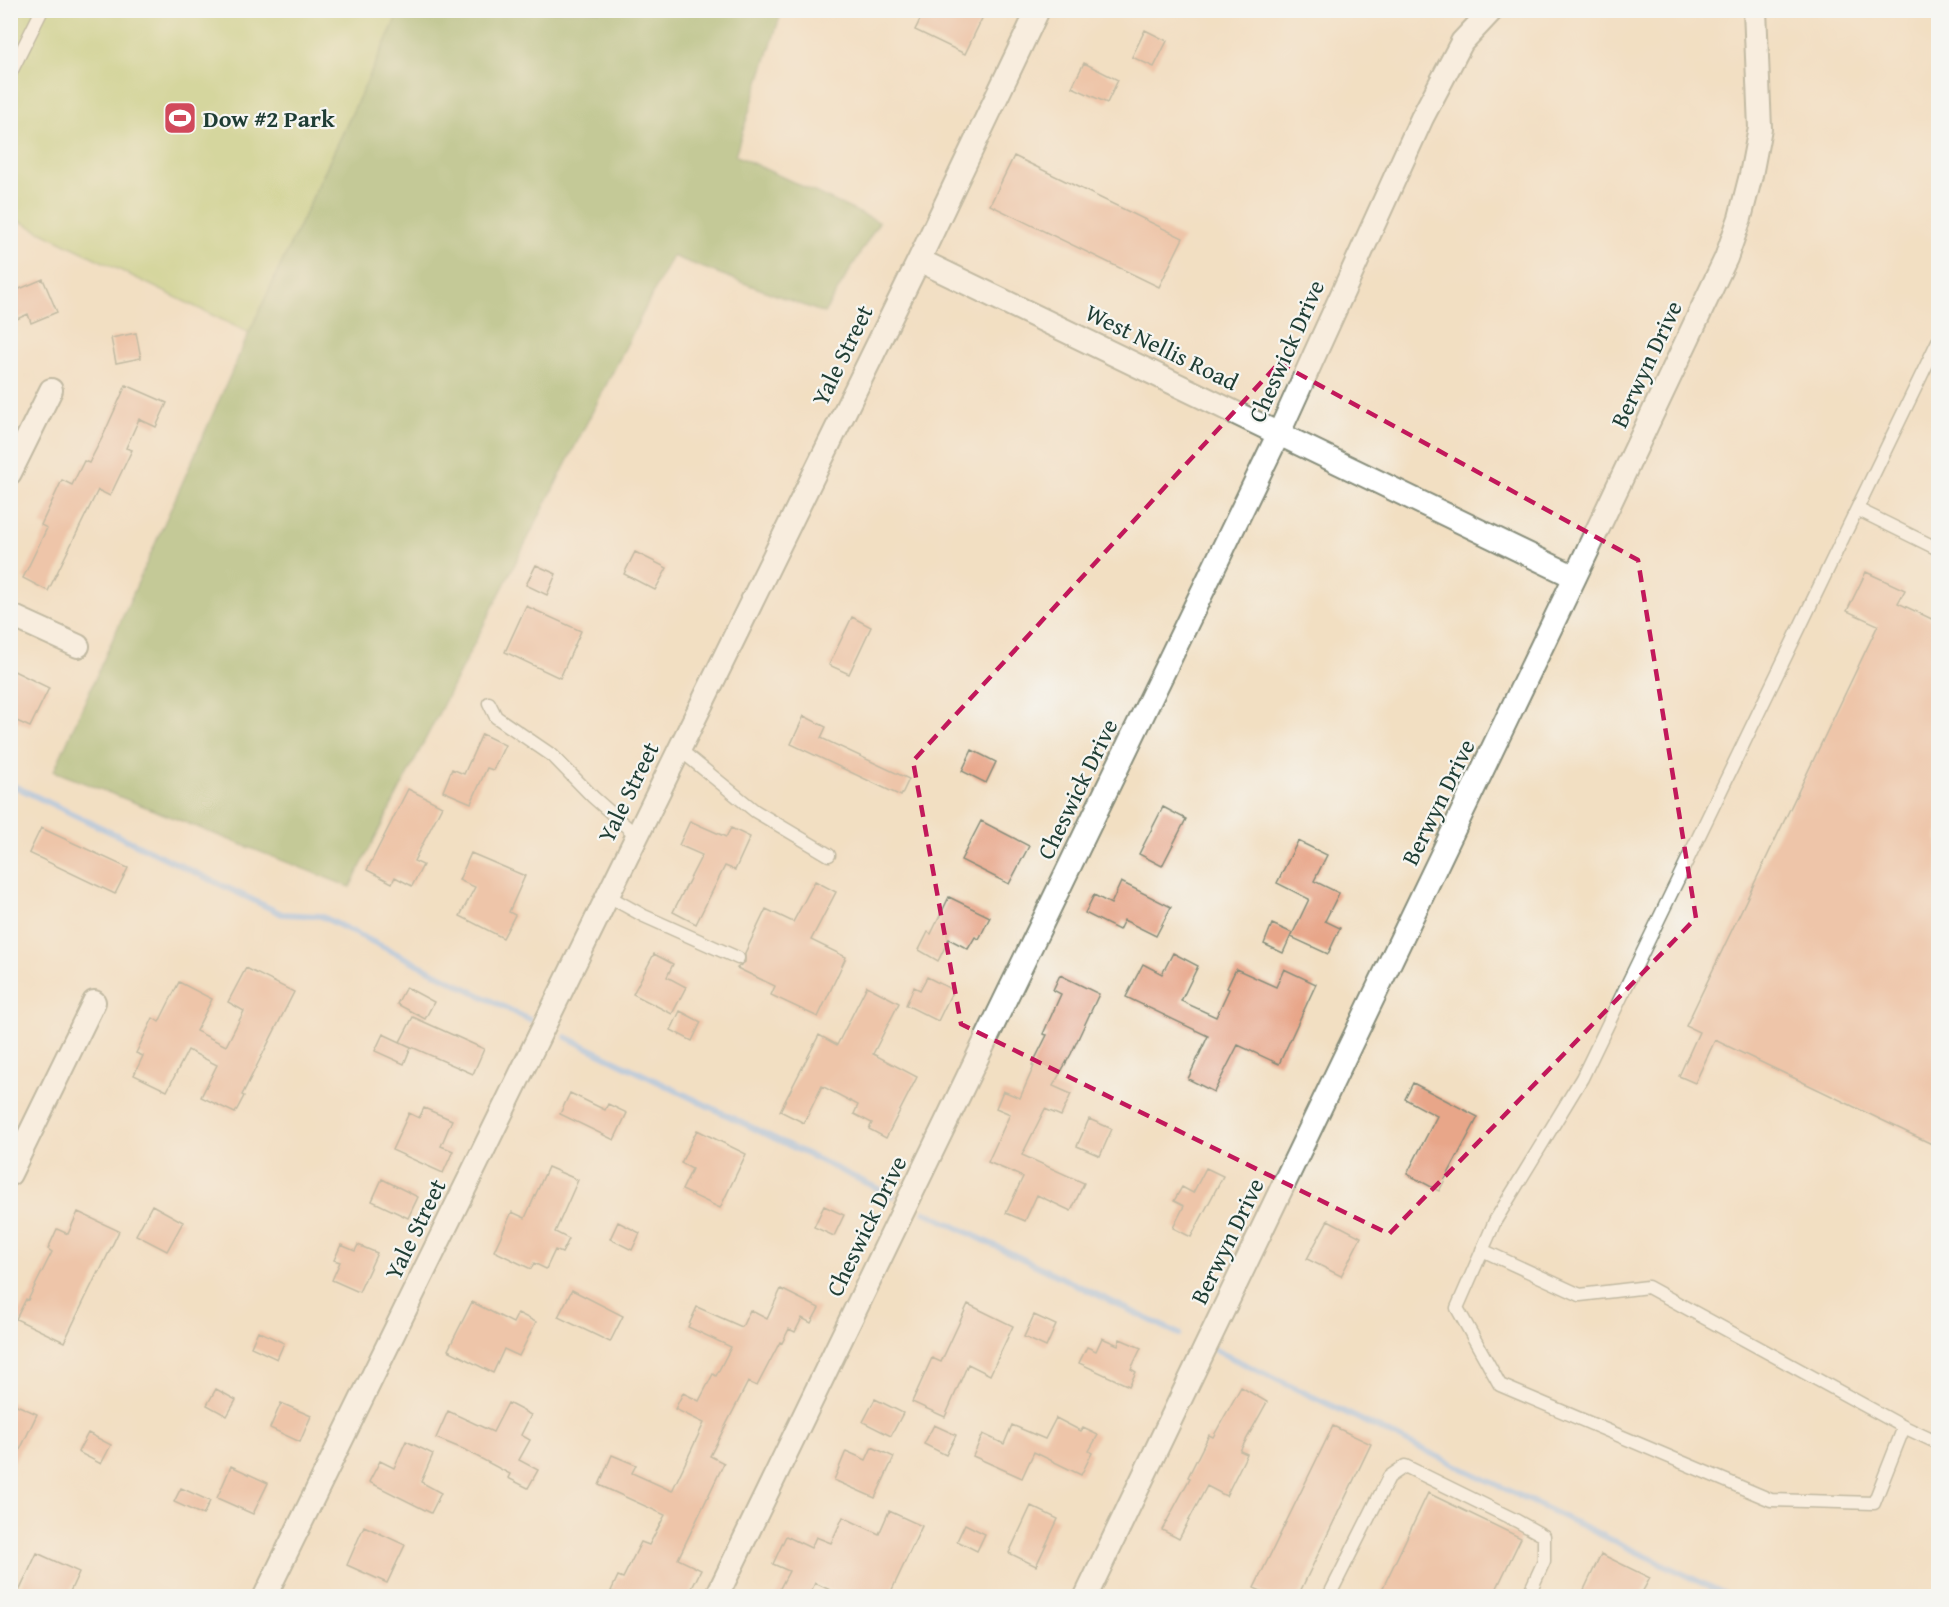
<svg xmlns="http://www.w3.org/2000/svg" width="1949" height="1607" font-family="'Gentium Book Plus',serif">
  <rect width="100%" height="100%" fill="#f6f6f2"/>
  <filter id="ink" filterUnits="userSpaceOnUse"><feTurbulence type="fractalNoise" baseFrequency=".0167" numOctaves="2"/><feDisplacementMap in="SourceGraphic" scale="12" xChannelSelector="R" yChannelSelector="G"/><feConvolveMatrix kernelMatrix="1 2 1 2 8 2 1 2 1" color-interpolation-filters="sRGB"/></filter>
  <filter id="wash" filterUnits="userSpaceOnUse"><feTurbulence type="fractalNoise" baseFrequency=".008" numOctaves="4" result="noise"/><feDisplacementMap in="SourceGraphic" scale="24" xChannelSelector="R" yChannelSelector="G"/><feGaussianBlur stdDeviation="1.35" result="paint"/><feColorMatrix in="noise" values="0 0 0 0 0 0 0 0 0 0 0 0 0 0 0 0 0 1.4 0 .05"/><feComposite in="paint" operator="in"/></filter>
  <g filter="url(#wash)">
    <rect width="100%" height="100%" fill="#f2dfc2"/>
    <path fill="#b2cc72" stroke="#688453" stroke-width="1.5" d="M15 10 400 11 249 333 11 217 10 20Z"/>
    <path fill="#8db064" stroke="#56764c" stroke-width="1.5" d="M400 11H782L735 155 879 222 824 313 672 256 350 887 54 771 249 333Z"/>
    <g fill="none" stroke-linecap="round" stroke-linejoin="round">
      <path stroke="#86b8f3" stroke-width="6" d="M10 784 282 914 321 916 530 1020
        M566 1037 893 1196
        M925 1212 1179 1334
        M1213 1349 1729 1596"/>
    </g>
    <g id="blocks">
      <path fill="#e8a689" d="M925 10H986L965 54 915 30Z
        M1145 30 1167 41 1154 67 1132 57Z
        M1084 63 1118 80 1107 103 1072 87Z
        M1014 156 1183 238 1159 287 990 205Z
        M43 279 57 312 31 323 28 314 10 322V293Z
        M136 333 141 358 116 363 111 338Z
        M126 385 167 403 156 427 139 419 126 448 132 450 110 496 98 490 48 591 23 578 47 528 41 525 62 480 72 485 84 461 89 463 103 436Z
        M635 552 667 568 655 590 624 574Z
        M536 565 556 574 547 595 526 585Z
        M1866 572 1905 590 1898 603 1938 622V1147L1715 1040 1695 1083 1679 1076 1699 1032 1686 1026 1878 625 1847 611Z
        M526 606 581 631 560 678 505 652Z
        M852 617 871 627 849 674 829 665Z
        M10 669 49 688 30 727 10 718Z
        M804 716 826 727 821 738 909 779 901 796 791 744Z
        M482 734 505 745 493 770 487 768 471 803 443 791 452 769 464 774Z
        M972 750 996 762 986 783 962 771Z
        M408 789 442 806 414 861 423 865 412 886 395 877 392 883 367 870Z
        M1163 807 1186 819 1162 866 1139 854Z
        M690 821 726 837 731 828 750 837 735 870 725 866 696 924 673 912 702 855 679 845Z
        M981 821 1029 846 1009 884 961 860Z
        M41 828 128 868 115 894 29 853Z
        M1298 841 1327 855 1314 881 1339 893 1325 921 1340 928 1328 954 1291 937 1309 899 1277 883Z
        M471 853 525 876 509 912 515 915 503 938 460 916 475 887 459 880Z
        M815 881 836 892 811 940 846 957 818 1017 771 995 775 986 737 968 745 962V953L766 909 793 922Z
        M1121 882 1171 907 1156 936 1124 920 1119 930 1085 913 1094 895 1111 904Z
        M949 897 990 917 979 939 975 937 968 949 949 939 938 961 919 950 928 932 931 934Z
        M1272 924 1292 933 1283 953 1264 944Z
        M1173 953 1198 966 1181 1001 1216 1017 1229 989 1227 988 1236 969 1276 987 1284 969 1316 984 1279 1064 1238 1045 1214 1092 1188 1079 1208 1036 1126 997 1143 964 1162 974Z
        M654 954 673 964 667 977 686 987 672 1014 633 994Z
        M246 968 294 992 242 1095 244 1096 235 1113 201 1097 217 1065 188 1050 167 1091 134 1075 143 1056 136 1053 153 1018 159 1022 179 982 212 999 196 1031 226 1046 244 1011 228 1002Z
        M1060 975 1099 994 1071 1054 1053 1086 1071 1094 1061 1116 1045 1109 1022 1155 1084 1183 1071 1211 1037 1195 1025 1221 1006 1213 1023 1177 988 1162 1010 1114 996 1108 1003 1091 1020 1098 1034 1066 1032 1065 1047 1035 1043 1034 1061 994 1053 990Z
        M927 977 953 990 938 1021 906 1005 914 987 920 990Z
        M867 986 899 1003 873 1054 917 1077 886 1138 869 1129 872 1123 854 1114 858 1105 822 1086 804 1123 780 1111 819 1035 837 1045Z
        M406 987 434 1002 425 1019 397 1004Z
        M680 1011 701 1022 692 1041 671 1030Z
        M413 1017 484 1049 473 1074 400 1042Z
        M383 1034 411 1047 404 1064 375 1051Z
        M1413 1083 1478 1117 1439 1191 1407 1174 1437 1116 1405 1099Z
        M570 1093 605 1110 608 1104 627 1113 614 1140 560 1114Z
        M424 1108 452 1120 441 1146 453 1151 443 1173 392 1150 409 1113 419 1118Z
        M1089 1119 1112 1129 1100 1156 1077 1146Z
        M697 1130 746 1154 720 1208 682 1190 692 1169 681 1163Z
        M548 1167 578 1180 555 1232 569 1239 562 1253 555 1250 546 1269 534 1263 531 1269 494 1251 512 1212 525 1218Z
        M1206 1168 1223 1176 1191 1237 1173 1228 1184 1206 1174 1201 1182 1187 1193 1193Z
        M382 1179 418 1197 408 1218 372 1201Z
        M152 1205 183 1222 167 1251 136 1235Z
        M824 1206 844 1215 834 1236 814 1227Z
        M78 1212 119 1231 99 1273 98 1272 64 1342 16 1319 26 1299 28 1300 52 1252 48 1249 57 1229 68 1234Z
        M1328 1220 1361 1237 1341 1276 1307 1259Z
        M618 1222 640 1233 632 1250 610 1239Z
        M341 1245 355 1251 358 1245 377 1253 359 1292 332 1280 340 1262 334 1260Z
        M781 1289 819 1308 811 1323 802 1318 795 1332 789 1329 782 1343 780 1342 757 1386 748 1382 710 1456 724 1463 678 1559 701 1570 688 1596H623L611 1591 618 1576 623 1578 641 1542 649 1545 665 1515 599 1485 612 1455 636 1465 632 1473 672 1491 704 1423 675 1409 683 1393 699 1401 713 1374 716 1376 731 1347 688 1327 697 1307 742 1327 750 1310 767 1319Z
        M572 1290 623 1316 610 1342 558 1317Z
        M472 1302 513 1323 518 1313 536 1322 519 1356 504 1349 493 1373 448 1350Z
        M968 1304 1013 1326 990 1375 968 1364 945 1417 912 1402 932 1358 941 1362Z
        M1034 1315 1056 1325 1046 1347 1024 1337Z
        M258 1331 284 1343 277 1359 251 1347Z
        M1102 1338 1118 1345 1120 1339 1141 1348 1131 1369 1136 1372 1129 1386 1079 1363 1087 1347 1096 1351Z
        M1241 1387 1267 1402 1240 1451 1247 1454 1226 1496 1207 1486 1179 1539 1162 1530 1190 1478 1188 1477 1209 1435 1213 1437Z
        M216 1389 236 1400 227 1416 207 1405Z
        M875 1399 903 1413 891 1436 863 1422Z
        M10 1402 37 1414 10 1471Z
        M281 1403 311 1416 300 1442 270 1428Z
        M508 1403 531 1415 521 1435 530 1440 519 1460 538 1470 528 1488 508 1478 510 1474 463 1449 436 1438 448 1411 493 1432Z
        M1056 1418 1081 1431 1083 1428 1098 1435 1089 1451 1092 1453 1081 1475 1034 1452 1022 1478 973 1456 983 1434 1004 1444 1012 1425 1045 1439Z
        M934 1425 956 1435 946 1455 924 1444Z
        M1333 1426 1371 1444 1298 1596H1272L1254 1588Z
        M88 1433 111 1445 101 1464 78 1452Z
        M406 1441 433 1454 421 1482 441 1493 431 1513 369 1482 380 1461 394 1468Z
        M872 1447 894 1457 875 1498 834 1480 846 1451 866 1460Z
        M231 1466 268 1483 253 1514 217 1498Z
        M181 1488 210 1501 203 1515 174 1502Z
        M1428 1493 1521 1538 1493 1596H1379Z
        M1031 1506 1058 1519 1036 1566 1009 1553Z
        M889 1511 922 1526 889 1596H843L815 1583 809 1596H776L789 1571 773 1564 786 1536 811 1548 816 1537 831 1543 843 1517 879 1534Z
        M965 1524 985 1534 977 1551 957 1541Z
        M364 1526 405 1545 387 1583 347 1565Z
        M37 1553 79 1572 68 1596H17Z
        M1601 1554 1650 1578 1640 1596H1581Z"/>
    </g>
  </g>
  <g filter="url(#ink)">
    <use href="#blocks" fill-opacity="0" stroke="#888e7b" stroke-width="1.5"/>
    <g fill="none" stroke-linecap="round" stroke-linejoin="round">
      <g stroke="#888e7b" stroke-width="15">
        <path id="service" d="M10 74 42 10
          M1857 509 1938 549
          M489 703 496 717 553 756 593 797 637 836
          M679 749 755 811 829 855
          M608 896 644 916 738 958
          M1482 1250 1580 1295 1648 1287 1904 1427 1938 1443
          M1904 1427 1874 1503 1771 1500 1500 1385 1457 1308 1495 1221 1582 1078 1938 341
          M1329 1596 1389 1477 1405 1466 1517 1521 1544 1536V1561L1528 1596"/>
      </g>
      <g stroke="#888e7b" stroke-width="26">
        <path id="minor" d="M919 260 1575 577
          M10 473 51 390
          M10 615 78 646
          M10 1174 94 1002
          M265 1596 919 260 1038 10
          M717 1596 1279 433 1422 118 1462 42 1492 10
          M1086 1596 1575 577 1726 258 1740 218 1751 175 1760 128 1755 10"/>
      </g>
      <use href="#service" stroke="#fff" stroke-width="12"/>
      <use href="#minor" stroke="#fff" stroke-width="22"/>
    </g>
  </g>
  <path d="M0 0H1949V1607H0ZM1279 363 1638 560 1696 918 1389 1234 961 1024 913 761Z" fill="#f2dfc2" fill-opacity=".55" fill-rule="evenodd"/>
  <path fill="none" stroke="#c2185b" stroke-width="4.5" stroke-dasharray="12 8" stroke-linejoin="round" d="M1279 363 1638 560 1696 918 1389 1234 961 1024 913 761Z"/>
  <defs>
    <g id="stadium-square" transform="scale(1.725)"><rect x="-9" y="-9" width="18" height="18" rx="4" fill="#d1495b" stroke="#f6f6f2"/><path d="M0-5a6.5 5 0 1 0 0 10a6.5 5 0 1 0 0-10ZM-3.5-1.8h7v3.6h-7Z" fill="#fff"/></g>
  </defs>
  <g fill-rule="evenodd">
    <use href="#stadium-square" x="180" y="118"/>
  </g>
  <g text-anchor="middle" dominant-baseline="central" stroke-width="4.5" stroke-linejoin="round" paint-order="stroke">
    <g font-size="24" font-weight="bold" fill="#1f3d34" stroke="#f6f6f2" text-anchor="start">
      <text x="203" y="118">Dow #2 Park</text>
    </g>
    <g font-size="24" fill="#1f3d34" stroke="#f6f6f2">
      <text transform="translate(1162 347) rotate(26)">West Nellis Road</text>
      <text transform="translate(1286 351) rotate(-66)">Cheswick Drive</text>
      <text transform="translate(842 355) rotate(-64)">Yale Street</text>
      <text transform="translate(1646 364) rotate(-65)">Berwyn Drive</text>
      <text transform="translate(1077 789) rotate(-64)">Cheswick Drive</text>
      <text transform="translate(628 792) rotate(-64)">Yale Street</text>
      <text transform="translate(1438 802) rotate(-64)">Berwyn Drive</text>
      <text transform="translate(866 1226) rotate(-64)">Cheswick Drive</text>
      <text transform="translate(415 1229) rotate(-64)">Yale Street</text>
      <text transform="translate(1227 1241) rotate(-64)">Berwyn Drive</text>
    </g>
  </g>
  <rect width="1949" height="1607" fill="none" stroke="#f6f6f2" stroke-width="36"/>
</svg>
